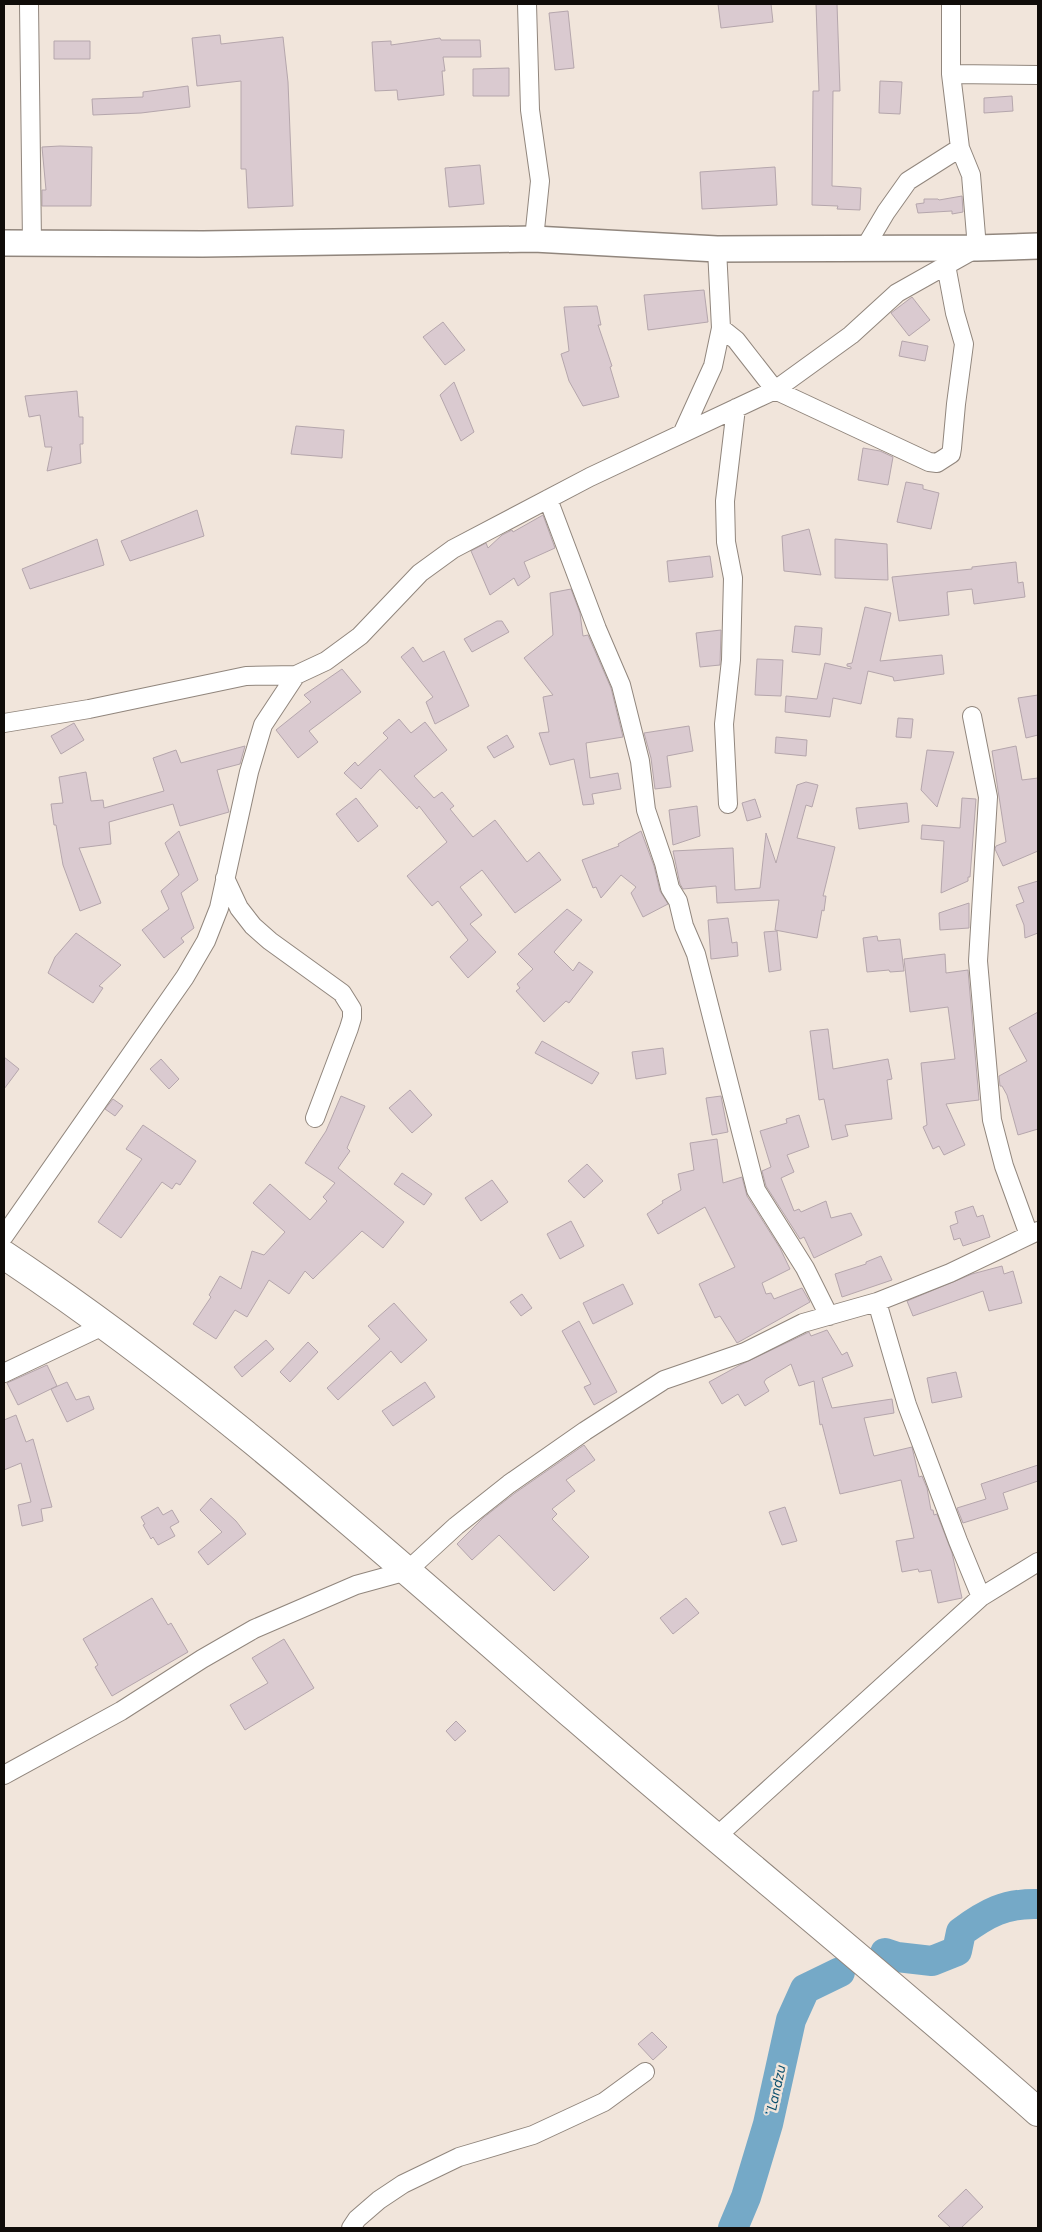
<svg xmlns="http://www.w3.org/2000/svg" width="1042" height="2232" font-family="Figtree,sans-serif">
  <rect width="100%" height="100%" fill="#f1e5db"/>
  <g fill="none" stroke-linecap="round" stroke-linejoin="round">
    <path stroke="#75a9c7" stroke-width="30" d="M885 1953 897 1957 932 1961 957 1951 961 1932C987 1913 1005 1903 1038 1904
      M733 2228 746 2197 768 2124 791 2020 805 1989 840 1972"/>
  </g>
  <path fill="#dacad0" stroke="#b5a6ac" d="M718 4H771L773 22 721 28Z
    M816 4H837L840 91H833L832 186 861 188 860 210 837 209 838 206 812 205 813 91H819Z
    M568 11 574 68 555 70 549 13Z
    M220 35 221 44 283 37 288 82 293 206 248 208 246 169H241V81L197 86 192 38Z
    M440 38 441 40H480L481 57H443L445 71H442L444 95 398 100 397 90 375 91 372 42 391 41V45Z
    M54 41H90V59H54Z
    M509 68V96H473V69Z
    M880 81 902 82 900 114 879 113Z
    M188 86 190 107 141 113 93 115 92 99 143 97V92Z
    M1012 96 1013 111 984 113V98Z
    M60 146 92 147 91 206H42V190H46L42 147Z
    M480 165 484 204 449 207 445 168Z
    M775 167 777 205 702 209 700 172Z
    M962 196 963 212 952 214V211L918 213 916 204 924 203V199H938L939 200Z
    M704 290 708 322 648 330 644 295Z
    M912 297 930 320 909 336 891 313Z
    M597 306 601 325H598L612 366 610 367 619 397 583 406 569 381 561 354 569 351 564 307Z
    M443 322 465 350 445 365 423 337Z
    M902 341 928 346 925 361 899 356Z
    M454 382 474 432 461 441 440 395Z
    M77 391 79 417H83V444H80L81 463 47 471 52 447H45L40 415 29 417 25 396Z
    M296 426 344 430 342 458 291 454Z
    M863 448 880 451 893 457 888 485 858 480Z
    M906 482 923 485V489L939 493 931 529 897 522Z
    M197 510 204 536 130 561 121 541Z
    M543 515 555 548 524 562 530 577 518 586 514 578 490 595 471 551 486 543 488 548 502 535 512 530 513 532Z
    M809 529 821 575 784 571 782 536Z
    M97 539 104 565 30 589 22 569Z
    M835 539 887 544 888 580 835 578Z
    M710 556 713 577 669 582 667 561Z
    M1016 562 1018 583 1023 582 1025 597 974 604 972 589 947 592 949 615 899 621 892 577 972 569V567Z
    M571 589 580 613 583 636 588 635 611 688 623 737 586 743 590 778 618 773 621 789 592 794 594 804 583 805 574 759 550 765 539 733 549 732 543 697 553 695 524 658 553 635 550 593Z
    M865 607 891 613 880 661 942 655 944 674 894 681 893 677 868 671 861 704 833 698 830 717 785 712 786 696 817 699 825 663 851 669V667L847 666V664L852 663Z
    M497 621H502L509 632 472 652 464 639Z
    M795 626 822 628 820 655 792 652Z
    M721 630 720 665 700 667 696 633Z
    M413 647 423 662 444 651 469 706 435 724 426 702 433 697 401 657Z
    M757 659 783 660 781 696 755 695Z
    M342 669 361 692 309 731 318 742 298 758 276 730 311 702 304 695Z
    M1038 695V735L1026 738 1018 698Z
    M898 718 913 719 911 738 896 737Z
    M399 719 411 733 425 722 447 750 414 776 434 798 442 792 454 806 450 809 473 837 495 820 527 862 539 852 561 880 515 913 482 870 460 887 482 915 470 924 496 952 468 978 450 957 468 940 438 901 432 906 407 876 447 842 419 806 417 809 380 769 361 789 344 773 355 762 358 766 388 738 383 733Z
    M74 723 84 740 61 754 51 736Z
    M689 726 693 751 667 756 671 787 655 789 651 758 644 733Z
    M507 735 514 747 494 758 487 747Z
    M776 737 807 740 806 756 775 753Z
    M245 746 240 764 217 770 229 812 180 826 173 804 109 822 111 844 79 848 101 903 80 911 63 865 56 825H54L51 804 63 803 59 777 86 772 91 801 103 800 104 808 164 791 153 758 176 750 181 763Z
    M1016 746 1022 780 1038 778V851L1003 866 995 849 996 846 1006 842 992 751Z
    M927 750 954 752 937 807 921 790Z
    M806 782 818 785 812 807 806 805 797 838 835 847 823 896H826L824 911 822 910 817 938 775 930 779 900 717 903 716 886 683 889 680 884 673 851 733 848 735 890 760 888 766 833 776 863 797 785Z
    M356 798 378 826 358 842 336 814Z
    M962 798 976 799 970 877H968V881L941 893 944 841 921 839 922 825 960 828Z
    M755 799 761 817 747 821 742 803Z
    M907 803 909 822 859 829 856 808Z
    M697 806 700 836 673 845 669 810Z
    M179 831 198 880 181 893 194 928 181 938 184 942 164 958 142 930 169 909 161 891 179 875 165 843Z
    M641 831 654 866 660 891 668 904 643 917 631 893 636 887 621 875 601 898 596 887 593 888 582 860 619 846 618 844Z
    M1038 881V933L1025 938 1024 925 1016 905 1024 902 1018 887Z
    M969 903V928L940 930 939 913Z
    M567 909 582 920 554 952 573 971 579 962 593 972 569 1003 566 1001 544 1022 516 991 520 988 517 984 533 969 518 954Z
    M728 918 732 943 737 942 738 956 711 959 708 920Z
    M777 931 781 970 769 972 764 932Z
    M76 933 121 965 99 986 103 988 93 1003 48 973 55 957Z
    M877 936 878 941 900 939 904 971 890 972 889 970 867 972 863 938Z
    M945 954 946 973 968 970 979 1100 946 1104 965 1145 944 1155 939 1146 933 1149 923 1127 927 1125 921 1063 955 1059 948 1007 910 1012 904 959Z
    M1038 1012V1129L1018 1135 1007 1095 1002 1086H1000L999 1076 1027 1061 1009 1028Z
    M828 1029 833 1069 888 1059 892 1079 887 1080 892 1119 845 1125 848 1136 832 1140 824 1099 819 1100 810 1031Z
    M542 1041 599 1073 592 1084 535 1053Z
    M663 1048 666 1074 636 1079 632 1052Z
    M4 1057 19 1069 4 1089Z
    M161 1059 179 1079 169 1089 150 1069Z
    M410 1090 432 1115 412 1133 389 1108Z
    M341 1096 365 1106 347 1148 350 1151 338 1168 404 1222 383 1248 362 1231 313 1279 305 1271 289 1294 269 1280 247 1317 235 1310 216 1339 193 1324 211 1297 209 1295 220 1276 241 1289 252 1251 264 1255 285 1232 253 1203 270 1184 310 1220 327 1201 323 1197 335 1183 305 1163 326 1131Z
    M721 1096 728 1132 712 1135 706 1098Z
    M113 1099 123 1106 115 1116 105 1109Z
    M799 1115 809 1147 787 1155 794 1172 781 1178 794 1211 799 1209 801 1212 826 1201 831 1218 851 1213 862 1235 814 1258 804 1237 800 1239 766 1186 762 1171 771 1167 760 1131 787 1123 786 1119Z
    M143 1125 196 1161 180 1185 176 1183 172 1189 162 1182 121 1238 98 1222 142 1159 126 1149Z
    M717 1139 723 1183 742 1177 747 1196 780 1248 790 1269 762 1283 766 1294 771 1293 774 1299 802 1288 810 1302 737 1343 720 1316 715 1318 699 1284 735 1267 705 1207 658 1234 647 1214 663 1203 662 1201 681 1190 678 1174 694 1170 690 1143Z
    M587 1164 603 1181 584 1198 568 1181Z
    M402 1173 432 1194 424 1205 394 1184Z
    M492 1180 508 1202 481 1221 465 1198Z
    M973 1206 977 1217 983 1215 990 1237 963 1246 960 1238 954 1240 950 1226 958 1223 955 1212Z
    M571 1221 584 1246 560 1259 547 1234Z
    M881 1256 892 1280 842 1297 835 1274 866 1264V1262Z
    M1002 1266 1004 1274 1013 1271 1022 1303 989 1311 983 1291 913 1316 907 1301 972 1274Z
    M623 1284 633 1304 593 1324 583 1303Z
    M522 1294 532 1308 521 1316 510 1302Z
    M394 1303 427 1340 401 1363 391 1351 338 1400 327 1388 380 1339 368 1326Z
    M579 1321 617 1392 594 1405 584 1387 591 1384 562 1331Z
    M827 1330 842 1355 847 1352 853 1366 822 1378 832 1408 892 1399 894 1413 864 1418 873 1453 874 1456 912 1447 919 1477 922 1476 927 1488 931 1510H933L934 1515 937 1514 952 1553 962 1598 938 1603 931 1570 919 1572 918 1569 902 1572 896 1541 914 1538 901 1480 840 1494 822 1424 820 1425 814 1381 799 1386 791 1364 766 1379 764 1382 769 1391 745 1406 738 1394 722 1404 709 1382 740 1365 807 1333 809 1332 811 1336Z
    M266 1340 274 1349 242 1377 234 1367Z
    M308 1342 318 1352 290 1382 280 1372Z
    M47 1365 57 1386 18 1405 7 1383Z
    M956 1372 962 1397 932 1403 927 1378Z
    M67 1382 76 1400 89 1396 94 1409 67 1422 51 1389Z
    M425 1382 435 1397 393 1426 382 1411Z
    M16 1415 26 1442 33 1439 52 1507 41 1509 43 1521 22 1526 18 1505 31 1502 21 1463 4 1470V1420Z
    M584 1445 595 1460 566 1480 575 1491 552 1509 557 1514 552 1519 589 1557 554 1591 499 1535 472 1560 457 1544 483 1518 515 1493Z
    M1038 1465V1481L1003 1493 1008 1509 963 1523 957 1508 986 1499 981 1484Z
    M211 1498 236 1521 246 1534 208 1565 198 1552 222 1532 200 1510Z
    M158 1507 163 1515 172 1510 179 1522 170 1527 175 1536 158 1545 153 1537 151 1539 143 1525 145 1524 141 1517Z
    M785 1507 797 1541 782 1545 769 1512Z
    M152 1598 168 1625 171 1623 188 1652 112 1696 95 1667 98 1665 83 1639Z
    M686 1598 699 1613 673 1634 660 1618Z
    M284 1639 314 1688 245 1730 230 1705 268 1683 252 1658Z
    M456 1721 466 1731 455 1741 446 1731Z
    M652 2032 667 2047 653 2060 638 2044Z
    M966 2189 983 2207 961 2228H951L938 2216Z"/>
  <g fill="none" stroke-linecap="round" stroke-linejoin="round">
    <g stroke="#91867d" stroke-width="20">
      <path id="street" d="M29 4 32 243
        M527 4 530 110 540 181 534 239
        M951 74 1038 75
        M864 249 886 212 908 181 960 148
        M721 328 736 340 775 390 929 462 937 463 951 454 952 448 956 404 964 344 955 313 946 265
        M683 432 713 366 721 328 717 249
        M548 499 597 629 621 685 640 761 646 810 664 863 670 888 678 901 684 926 696 954 756 1190 805 1268 829 1316
        M296 675 326 661 360 636 420 573 453 549 590 477 775 390 851 335 897 293 977 248 971 175 960 148 951 74V4
        M972 716 988 797 978 961 992 1120 1004 1166 1029 1235
        M4 723 89 709 246 676 296 675 263 725 249 772 219 908 206 941 185 977 4 1236
        M728 804 724 724 731 660 733 578 726 542 725 501 736 408
        M225 878 239 908 253 926 270 941 342 993 352 1009V1018L349 1028 315 1118
        M877 1302 907 1405 958 1541 981 1597
        M4 1373 105 1325
        M4 1775 121 1711 202 1659 254 1629 356 1585 407 1571 456 1526 509 1484 585 1431 664 1380 745 1352 803 1323 877 1302 950 1273 1038 1231
        M716 1837 981 1597 1038 1562
        M351 2228 357 2219 379 2200 403 2184 459 2157 533 2135 604 2102 645 2072"/>
    </g>
    <g stroke="#91867d" stroke-width="28">
      <path id="secondary" d="M4 243 203 244 534 239 717 249 977 248 1038 246"/>
    </g>
    <g stroke="#91867d" stroke-width="30">
      <path id="highway" d="M4 1255C209 1391 390 1557 576 1718 729 1851 887 1978 1038 2112"/>
    </g>
    <use href="#street" stroke="#fff" stroke-width="18"/>
    <use href="#secondary" stroke="#fff" stroke-width="25"/>
    <use href="#highway" stroke="#fff" stroke-width="28"/>
  </g>
  <g text-anchor="middle" dominant-baseline="central" stroke-width="5" stroke-linejoin="round" paint-order="stroke">
    <g font-size="14" font-style="italic" fill="#074d6b" stroke="#f1e5db">
      <text transform="translate(776 2090) rotate(-78)">¨Landzu</text>
    </g>
  </g>
  <rect width="1042" height="2232" fill="none" stroke="#100c09" stroke-width="10"/>
</svg>
